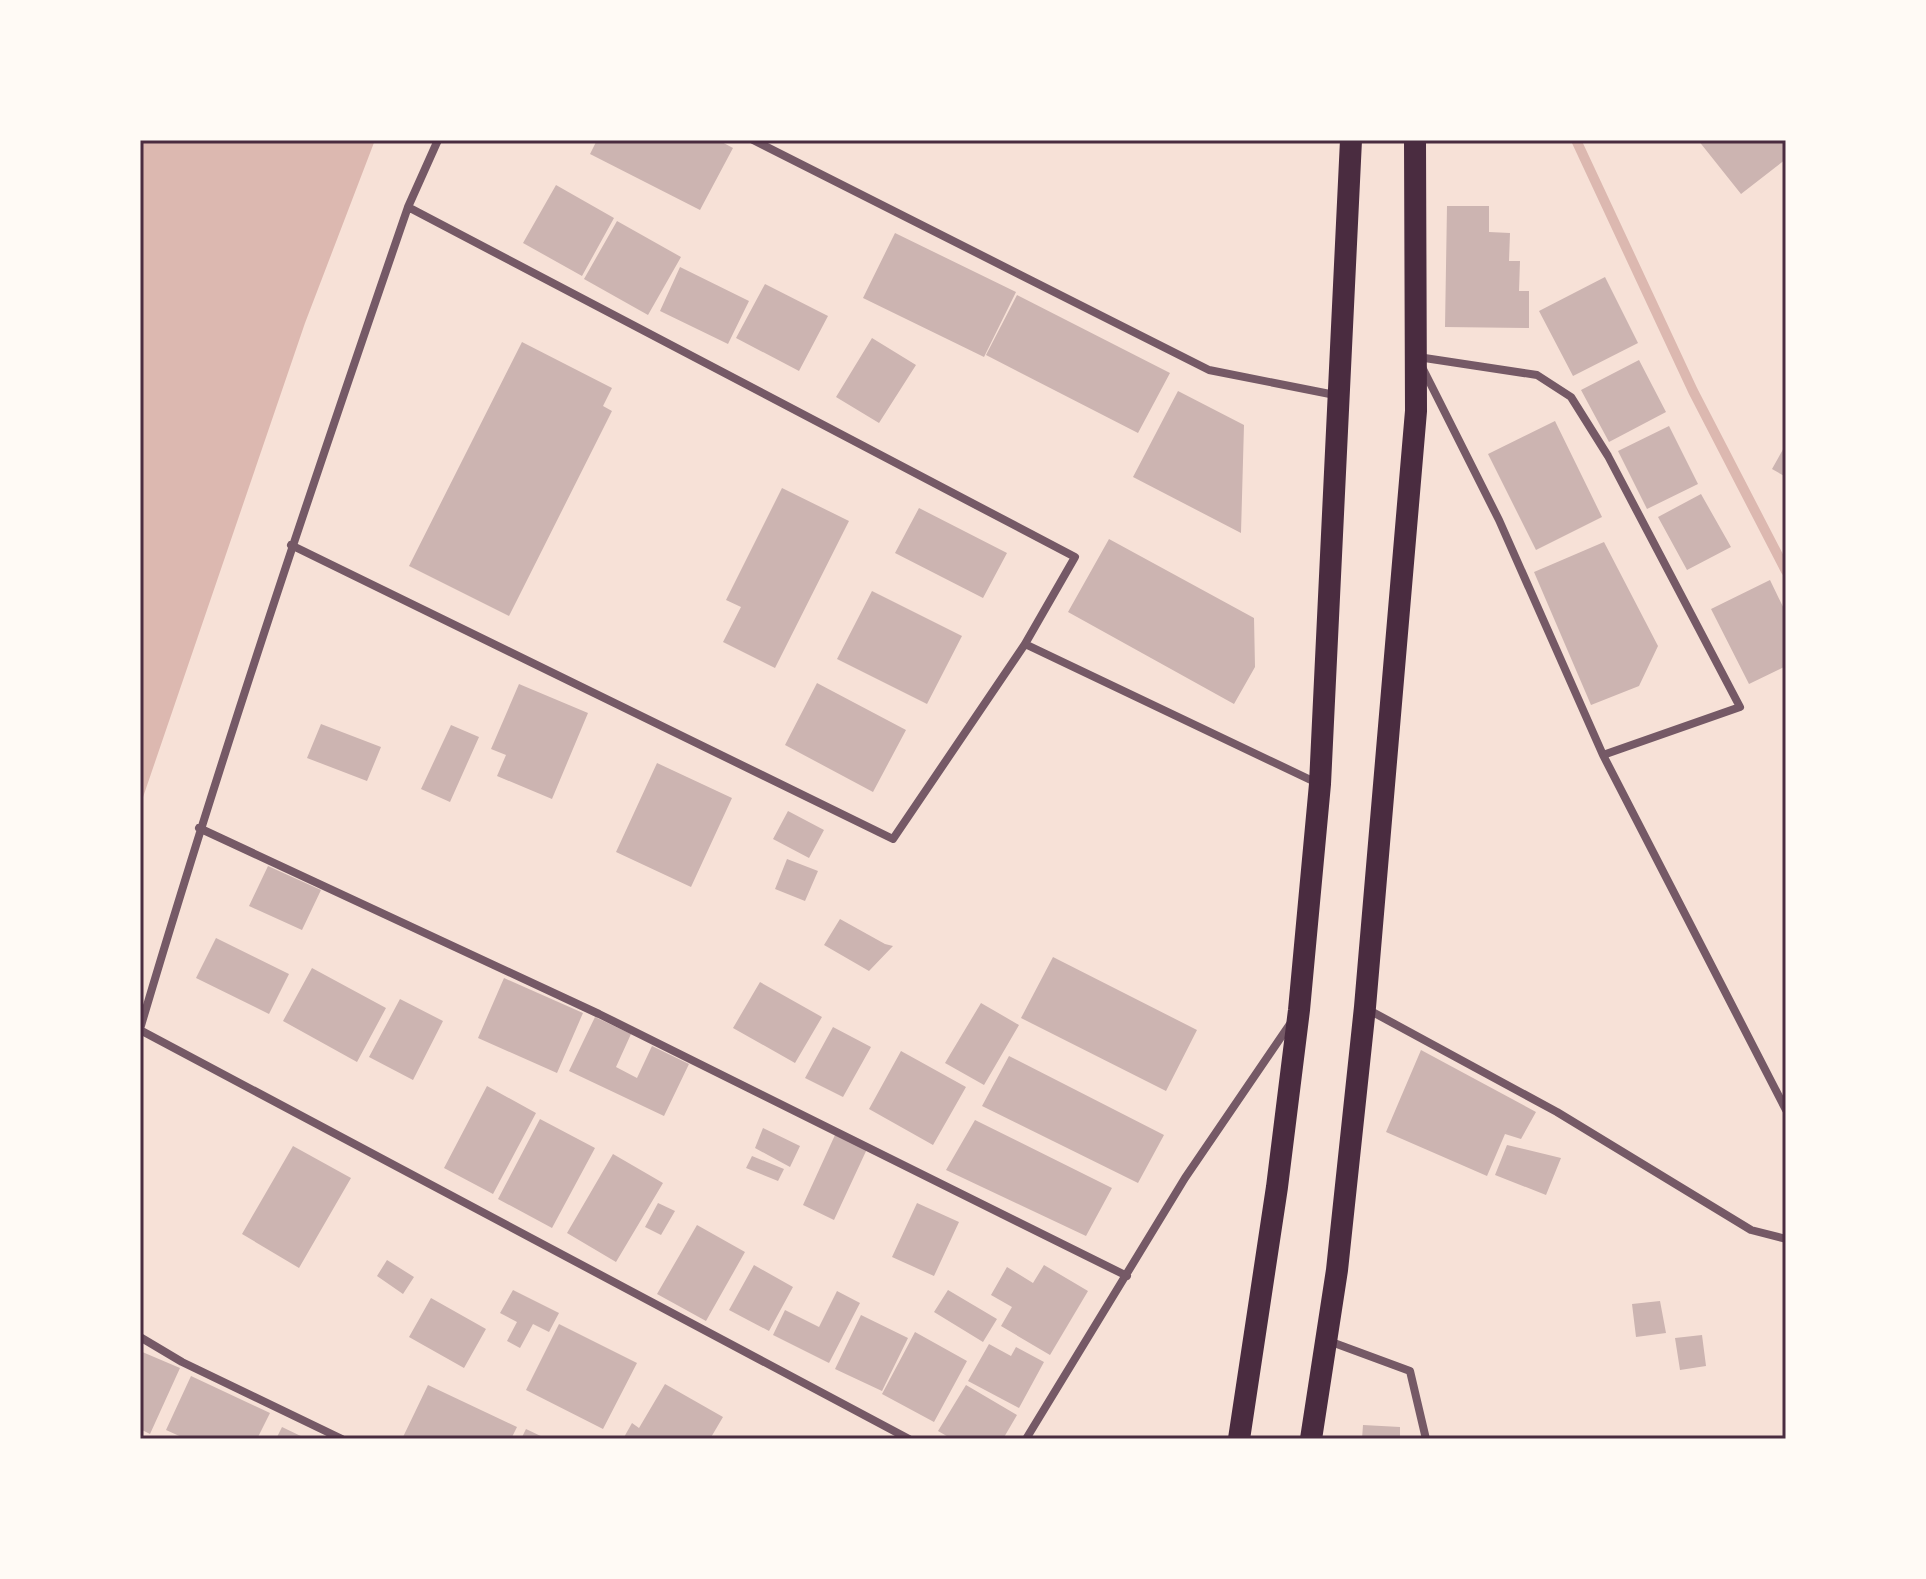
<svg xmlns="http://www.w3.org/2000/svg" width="1926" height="1579" font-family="'DM Sans',sans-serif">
  <rect width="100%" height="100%" fill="#f7e1d7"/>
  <path fill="#dcb8b0" d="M140 140H375L305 323 140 806Z"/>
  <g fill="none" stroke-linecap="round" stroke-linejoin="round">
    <path stroke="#dcb8b0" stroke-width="10" d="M1576 140 1693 391 1786 571"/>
  </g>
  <path fill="#ccb4b1" d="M597 140H718L733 148 700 210 590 154Z
    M1698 140H1786V159L1741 194Z
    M556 185 614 218 582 276 523 243Z
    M1447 206H1489V232L1510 233 1509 261H1520L1519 291H1529V328L1445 327Z
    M617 221 681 257 648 315 584 279Z
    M895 233 1016 292 984 357 863 298Z
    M680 267 749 301 728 344 660 311Z
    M1605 277 1638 343 1573 376 1539 311Z
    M765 284 828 316 799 371 736 338Z
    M1017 295 1170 373 1138 433 986 355Z
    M872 338 916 365 879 423 836 397Z
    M522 342 612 388 603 406 612 411 509 616 409 566Z
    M1639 360 1666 412 1609 442 1581 390Z
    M1178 391 1244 425 1241 533 1133 477Z
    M1555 421 1602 517 1536 550 1488 454Z
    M1669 426 1698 484 1647 509 1618 451Z
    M1786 444V477L1772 469Z
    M782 488 849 521 775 668 723 642 741 607 726 600Z
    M1701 494 1731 547 1687 570 1658 517Z
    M919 508 1007 553 983 598 895 553Z
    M1109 539 1254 618 1255 667 1234 704 1068 612Z
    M1604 542 1658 646 1639 686 1591 705 1534 572Z
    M1770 580 1786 613V666L1749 684 1711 609Z
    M872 591 962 636 927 704 837 659Z
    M817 683 906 730 873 792 785 745Z
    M519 684 588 713 552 799 497 776 506 755 491 749Z
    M321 724 381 747 367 781 307 758Z
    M451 725 479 737 450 802 421 789Z
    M657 763 732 798 691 887 616 852Z
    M788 811 824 830 809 858 773 839Z
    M787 859 818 871 805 901 775 889Z
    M268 866 321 890 302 930 249 906Z
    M840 919 885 944 893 946 869 971 824 945Z
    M216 938 289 974 269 1014 196 978Z
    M1053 957 1197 1030 1166 1091 1021 1018Z
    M312 968 386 1008 357 1062 283 1021Z
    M504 978 583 1013 557 1073 478 1038Z
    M760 982 822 1017 795 1063 733 1028Z
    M400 999 443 1021 413 1080 369 1057Z
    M981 1003 1019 1025 984 1085 945 1063Z
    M595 1017 631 1034 616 1067 637 1078 652 1046 689 1064 664 1116 569 1071Z
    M833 1027 871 1047 843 1097 805 1078Z
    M1421 1050 1536 1112 1521 1139 1505 1134 1487 1176 1386 1132Z
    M901 1051 966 1087 933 1145 869 1109Z
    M1009 1056 1164 1135 1138 1183 982 1106Z
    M487 1086 536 1113 493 1194 444 1168Z
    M540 1119 595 1148 552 1228 498 1199Z
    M975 1120 1112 1188 1086 1236 946 1170Z
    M763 1128 800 1146 790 1167 755 1148Z
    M835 1135 867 1149 834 1220 803 1205Z
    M1507 1145 1561 1158 1546 1195 1495 1175Z
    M293 1146 351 1178 299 1268 242 1234Z
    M613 1154 663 1183 616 1262 567 1233Z
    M752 1156 784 1169 778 1181 746 1168Z
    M658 1203 675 1211 661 1235 645 1227Z
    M917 1203 959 1222 934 1276 892 1257Z
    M697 1225 745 1252 706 1321 657 1294Z
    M387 1260 414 1277 403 1294 377 1276Z
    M754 1265 793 1287 769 1331 729 1310Z
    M1044 1265 1088 1291 1050 1355 1001 1326 1012 1307 991 1295 1007 1267 1033 1283Z
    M513 1290 559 1313 549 1332 533 1324 520 1348 507 1341 517 1322 500 1313Z
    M948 1290 997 1319 983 1342 934 1312Z
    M837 1291 860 1303 829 1363 773 1335 785 1310 819 1327Z
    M431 1298 486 1329 464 1368 409 1337Z
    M1660 1301 1666 1333 1636 1337 1632 1304Z
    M861 1315 908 1338 882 1391 835 1369Z
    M559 1324 637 1363 603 1429 526 1390Z
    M915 1332 967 1361 934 1422 882 1394Z
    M1702 1335 1706 1366 1680 1370 1675 1338Z
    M989 1344 1011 1356 1016 1347 1044 1362 1019 1408 968 1381Z
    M140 1351 180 1368 150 1434 140 1429Z
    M191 1376 270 1413 257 1439H186L166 1430Z
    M665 1384 723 1417 710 1439H623L632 1423 639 1428Z
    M428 1385 517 1427 511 1439 403 1437Z
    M966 1385 1017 1415 1003 1439H952L938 1431Z
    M1363 1425 1400 1427V1439H1362Z
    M282 1427 307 1439H276Z
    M526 1429 547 1439H521Z"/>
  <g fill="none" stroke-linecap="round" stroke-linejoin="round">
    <path stroke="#755966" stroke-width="8" d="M753 140 1209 370 1335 395
      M408 207 438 140
      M1418 357 1537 375 1571 397 1608 456 1740 707 1603 755
      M1422 367 1499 520 1603 755 1786 1110
      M1025 644 1317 783
      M199 828 599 1014 1127 1276
      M1367 1009 1557 1112 1751 1230 1786 1239
      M140 1029C222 752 314 480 408 207L1075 557 1025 644 893 839 291 545
      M140 1030 909 1439
      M140 1337 182 1362 342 1439
      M1326 1340 1410 1371 1426 1439
      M1026 1439 1185 1178 1290 1024"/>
    <path stroke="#4a2c40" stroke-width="22" d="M1239 1439 1277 1187 1299 1010 1320 784 1351 140
      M1311 1439 1337 1270 1365 1007 1416 411 1415 140"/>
  </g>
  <rect width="1926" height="1579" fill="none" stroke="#fffaf5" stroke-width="284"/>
  <rect x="142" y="142" width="1642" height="1295" fill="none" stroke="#4a2c40" stroke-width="3"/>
</svg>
